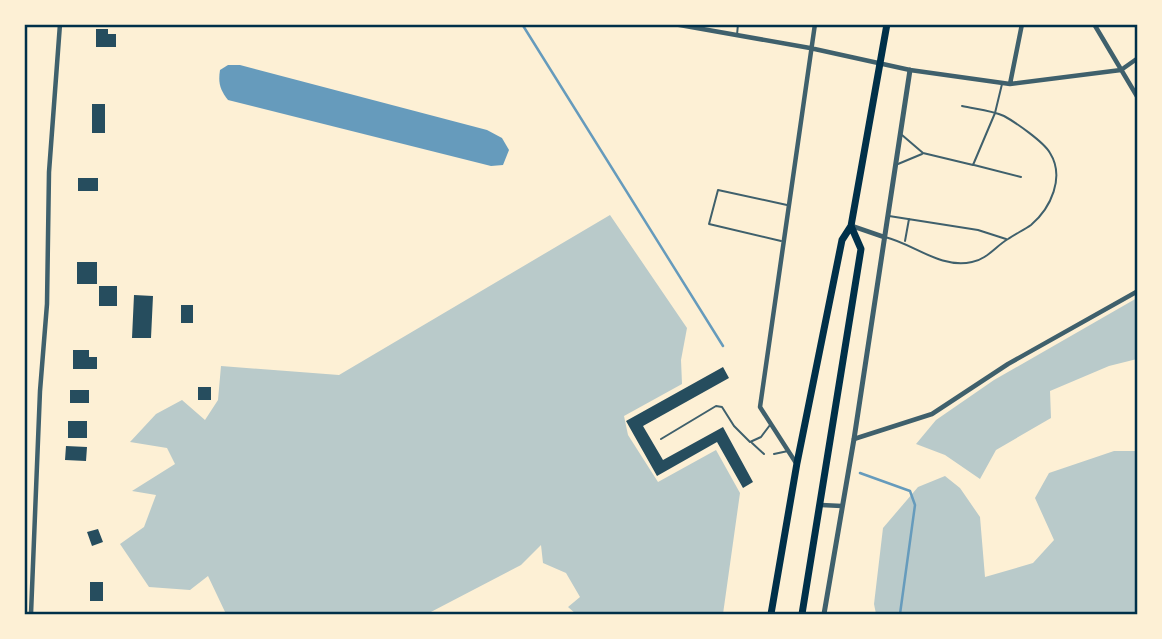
<svg xmlns="http://www.w3.org/2000/svg" width="1162" height="639" font-family="Quicksand,sans-serif">
  <rect width="100%" height="100%" fill="#fdf0d5"/>
  <path fill="#b9caca" d="M610 215 687 328 681 360 682 384 624 416 628 435 658 482 716 450 740 493 723 614H576L568 607 580 597 566 573 543 563 541 545 521 565 427 614H226L208 576 190 590 149 587 120 544 144 527 156 495 132 491 175 464 167 448 130 442 156 414 182 400 205 420 218 400 221 366 339 375Z
    M1137 298V359L1109 366 1050 391 1051 418 996 450 980 479 945 455 916 444 936 420 994 380Z
    M1114 451H1137V614H876L874 604 883 528 918 487 945 476 960 488 980 517 985 577 1033 563 1054 540 1035 498 1049 473Z"/>
  <path fill="#669bbc" d="M228 65H240L487 130 502 138 509 150 503 165 491 166 228 100C220 90 218 83 220 70Z"/>
  <g fill="none" stroke-linecap="round" stroke-linejoin="round">
    <path stroke="#669bbc" stroke-width="2.5" d="M522 24 723 346
      M860 473 910 491 915 505 900 614"/>
  </g>
  <path fill="#264d5e" d="M96 29H108V34H116V47H96Z
    M92 104H105V133H92Z
    M78 178H98V191H78Z
    M77 262H97V284H77Z
    M99 286H117V306H99Z
    M134 295 153 296 151 338H132Z
    M181 305H193V323H181Z
    M73 350H89V357H97V369H73Z
    M723 367 729 378 643 426 663 460 723 427 753 482 743 488 717 442 657 476 626 421Z
    M198 387H211V400H198Z
    M70 390H89V403H70Z
    M68 421H87V438H68Z
    M66 446 87 447 86 461 65 460Z
    M98 529 103 542 92 546 87 532Z
    M90 582H103V601H90Z"/>
  <g fill="none" stroke-linecap="round" stroke-linejoin="round">
    <path stroke="#3f606c" stroke-width="2" d="M737 35 738 24
      M902 135 923 153 973 165 995 113 1002 84
      M898 164 922 154
      M974 165 1021 177
      M889 216 978 230 1006 239
      M885 237C914 244 940 269 972 262 986 260 996 246 1008 239 1015 234 1024 230 1031 225 1051 208 1065 177 1050 153 1044 142 1015 122 1004 116 991 110 975 109 962 106
      M781 241 709 224 718 190 787 205
      M905 241 909 219
      M661 439 716 406 722 407 734 426 750 442 761 437 770 425
      M752 443 764 454
      M774 454 788 451"/>
    <path stroke="#3f606c" stroke-width="4.5" d="M674 24 810 48 910 70 1010 84 1121 70 1138 58
      M1094 24 1138 98
      M1010 84 1022 24
      M852 226 884 237
      M854 439 932 414 1008 364 1138 291
      M796 463 760 407 815 24
      M821 505 842 506
      M31 614 40 391 47 304 49 172 60 24"/>
    <path stroke="#3f606c" stroke-width="5" d="M824 614 854 439 910 70"/>
    <path stroke="#003049" stroke-width="7" d="M771 614 797 463 842 240 851 226 887 24
      M802 614 861 249 851 226"/>
  </g>
  <rect width="1162" height="639" fill="none" stroke="#fdf0d5" stroke-width="52"/>
  <rect x="26" y="26" width="1110" height="587" fill="none" stroke="#003049" stroke-width="2.5"/>
</svg>
